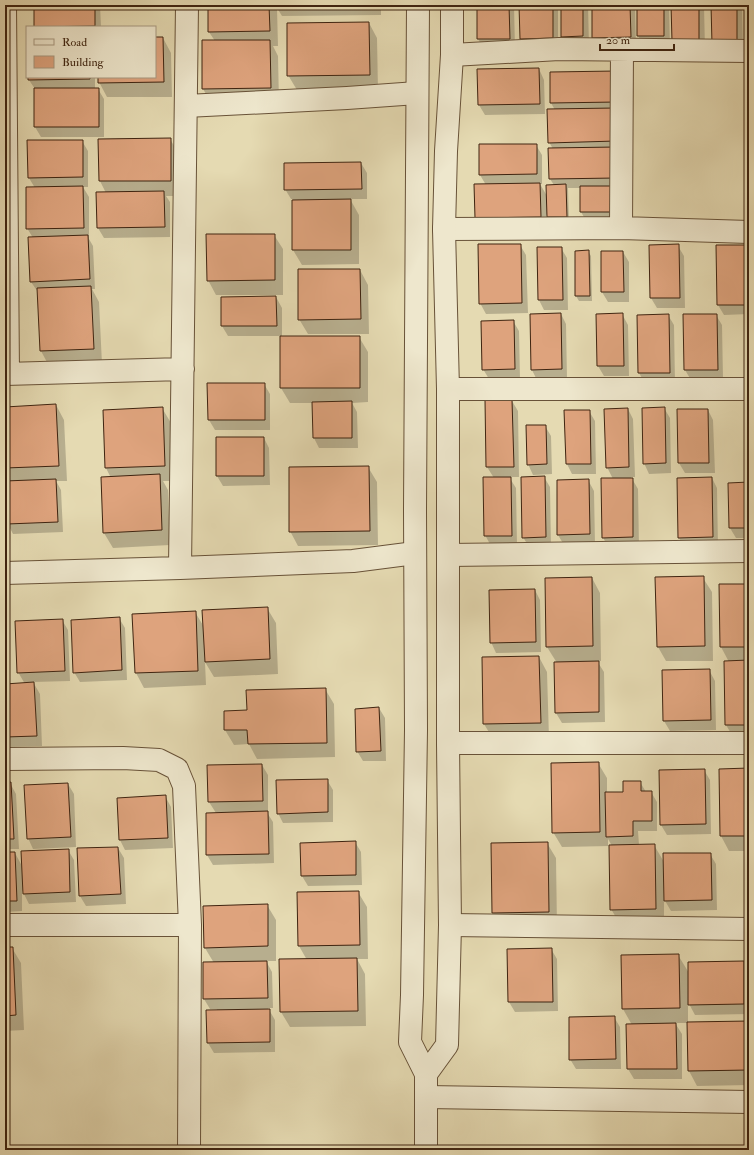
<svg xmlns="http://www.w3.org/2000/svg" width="754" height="1155" font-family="'IM FELL Double Pica',serif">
  <rect width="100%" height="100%" fill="#e5dab2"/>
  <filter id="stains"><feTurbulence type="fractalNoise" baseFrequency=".005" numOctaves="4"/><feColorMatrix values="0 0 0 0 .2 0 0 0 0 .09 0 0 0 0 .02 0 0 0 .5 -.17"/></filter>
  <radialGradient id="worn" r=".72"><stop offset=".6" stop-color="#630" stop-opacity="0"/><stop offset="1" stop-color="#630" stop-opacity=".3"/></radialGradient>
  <path fill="#0003" fill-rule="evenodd" d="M35 5H100L101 27H36Z
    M209 5H381V15L282 16 277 8 278 46H273L278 56 279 103 212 104 203 89 215 41 209 32Z
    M478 5H514L515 49H484L478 39Z
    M520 5H558V48L527 49 521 38Z
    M562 5H588L589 46 568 47 562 36Z
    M593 5H635L636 47H599L593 37Z
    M638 5H669L670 46H644L638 36Z
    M672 5H704L705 50Z
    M712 5H742L743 53Z
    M369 23 377 38 378 90H297L288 75Z
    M155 38H163L171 53 172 97H107L99 82V77H155Z
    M539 69 544 80 545 114 485 115 479 105 478 70Z
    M616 72 619 222H587L581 212V188H568L569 221 550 222 546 214V227L482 228 486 185 480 175V145H536L542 155V184H540L547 196 554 185 550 179 553 149 549 142 555 110 551 103Z
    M29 77H95V89H98L104 99V137H41L35 127V89L29 80Z
    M170 139 179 154V196H166L170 202V237L104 238 98 228 106 193 100 181Z
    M82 141 88 151V187H83L89 197V239L93 246 95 289H92L99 302 102 364 49 366 41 351 38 292 31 282 33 238 27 228 35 188 29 178Z
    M361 163 367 173V199H350L359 215V264L302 265 293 250V199H291L285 189Z
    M274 235 283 249V295H216L208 280Z
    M520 245 526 255 528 313 486 314 480 303Z
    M678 246 684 256 685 308H657L651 298Z
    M749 246V314L724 315 718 305Z
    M538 248H561L567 258 568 310H544L539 300Z
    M588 251 591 256 592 301H579L576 296Z
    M602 252H623L629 262V302H608L602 292Z
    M360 270 368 285 369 334H308L299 319Z
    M276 297 282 308V337H359L368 352V402L352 403 357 412 358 448H319L314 438 313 403H290L281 388V336H228L222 326Z
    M561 314 566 324 567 379 537 380 532 370Z
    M622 314 628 325 629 376H604L598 366V315Z
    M668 315 674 325 675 383H645L639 373Z
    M716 315 722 325 723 379 691 380 685 370Z
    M513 321 519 331 520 379H489L483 369Z
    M208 384H264L270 394V430H215L209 420Z
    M512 401 518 411 519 477H509L516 488 517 545 491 546 485 535 494 478 487 467Z
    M56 405 64 420 67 481H56L61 490 63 532 13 534 8 524 5 483V408Z
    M162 408 171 423 173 481H163L168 490 170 545 113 548 104 533 111 478 106 468 104 411Z
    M664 408 670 418 671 473 649 474 644 463Z
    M628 409 633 419 635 477H631L638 489 639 547 608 548 603 537 613 479 607 467Z
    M708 410 713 420 715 473H685L679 463Z
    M589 411 595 421 596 474H572L567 464Z
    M545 426 551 436 552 474 533 475 528 464Z
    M264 438 269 448 270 485 223 486 217 476Z
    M368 467 377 482 378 545 298 546 290 531Z
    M544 477 550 487 551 547H529L523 537Z
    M712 478 717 488 718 547 685 548 679 538Z
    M588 480 594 491 595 544 564 545 558 535Z
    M749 483V538H736L730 528Z
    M592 578 600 593 601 661H597L604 672 605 722 562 723 556 713 557 663 547 647Z
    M703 578 712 592 713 661H666L658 647Z
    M720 585H749V740H735L726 725 729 662 721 647Z
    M535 590 540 600 541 652 496 653 491 642Z
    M267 608 276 623 278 674 214 677 205 662 206 685 144 688 136 673 133 615 195 612 204 627Z
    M119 618 125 628 127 680 80 682 74 672Z
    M62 620 68 630 70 681 33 682 40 694 42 746 6 747 5 685 25 684 18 672Z
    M539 657 547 672 549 738 493 739 484 724Z
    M709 670 715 681 716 730 670 731 664 721Z
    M325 689 334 704 335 757 257 759 249 744 234 745 225 730 248 711Z
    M379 708 385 718 386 761H363L357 751Z
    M598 763 607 778V793H624L640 782 646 792H651L657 802V831H638L639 845H654L664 862 710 854 716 864 717 910 671 911 664 899V923L620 924 611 909 610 846 562 847 553 832ZM608 839 612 846H608Z
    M262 765 268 775V811H266L273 822 274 863 213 865 207 855 216 813 209 802Z
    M749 769V851H729L721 836 720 770Z
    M704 770 710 780 711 834 667 835 661 825Z
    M327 780 333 790V822L283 823 278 813Z
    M10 783 16 794 19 849H5V784Z
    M68 784 74 794 76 847 33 849 28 838Z
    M165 796 171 807 173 848 125 850 120 840 118 799Z
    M355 842 361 852 362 885 308 886 302 876Z
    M547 843 556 858 557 927 502 928 493 913Z
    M118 848 124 858 126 904 86 906 80 896Z
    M68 850 74 860 76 902 29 904 22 890V911L5 912V853H15L22 866Z
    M358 892 367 907 368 959H357L365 974 366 1026 290 1027 281 1012 280 960H307L299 946Z
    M267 905 276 920V961H266L272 972 273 1008H268L275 1020V1052L214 1053 208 1043 217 1009H210L204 999V963H214L205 948Z
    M5 948H12L21 963 24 1030 5 1031Z
    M551 949 557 959 558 1011 515 1012 509 1002 508 950Z
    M678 955 689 973 743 962 749 972V1014L695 1015 688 1002V1023L749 1022V1085L697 1086 689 1071 688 1023H675L682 1034V1079H634L628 1069 627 1025H632L623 1009Z
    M614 1017 620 1027 621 1069H576L570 1059Z"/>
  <path fill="#dea37d" stroke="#3f2410" d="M34 5H95V26L34 27Z
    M208 5H269L270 31 208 32Z
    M477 5H509L510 39H477Z
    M519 5H553V38L520 39Z
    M561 5H583V36L561 37Z
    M592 5H630L631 37 592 38Z
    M637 5H664V36H637Z
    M671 5H699V40L672 41Z
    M711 5H737V43L712 44Z
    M369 22 370 75 287 76V23Z
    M155 37H163L164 82 98 83V77H155Z
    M202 40H270L271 88 202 89Z
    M539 68 540 104 478 105 477 69Z
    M616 71 617 102 550 103V72Z
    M28 77H90V79L28 80Z
    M34 88H99V127H34Z
    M615 108 616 141 548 143 547 109Z
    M171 138V181H99L98 139Z
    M27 140H83V177L28 178Z
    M479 144H537V174L479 175Z
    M616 147V178L549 179 548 148Z
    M361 162 362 189 284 190V163Z
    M540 183 541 217 475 218 474 184Z
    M566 184 567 217H547L546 185Z
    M83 186 84 228 26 229V187Z
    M580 186H614V212H580Z
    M164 191 165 227 97 228 96 192Z
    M351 199V250H292V200Z
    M206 234H275V280L207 281Z
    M88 235 90 279 30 282 28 237Z
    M478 244H521L522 303 479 304Z
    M679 244 680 298H650L649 245Z
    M716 245H749V305H717Z
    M537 247H562L563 300H538Z
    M589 250 590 296H575V251Z
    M601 251H623L624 292H601Z
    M298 269H360L361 319 298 320Z
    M91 286 94 349 40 351 37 288Z
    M276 296 277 326H221V297Z
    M561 313 562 369 531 370 530 314Z
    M623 313 624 366H597L596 314Z
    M669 314 670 373H638L637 315Z
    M683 314H717L718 370H684Z
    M514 320 515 369 482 370 481 321Z
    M280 336H360V388H280Z
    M207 383H265V420H208Z
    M485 400H512L514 467H486Z
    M352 401V438H313L312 402Z
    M56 404 59 466 5 468V407Z
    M163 407 165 466 105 468 103 410Z
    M665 407 666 463 643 464 642 408Z
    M628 408 629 467 606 468 604 409Z
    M677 409H708L709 463H678Z
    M564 410H590L591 464H566Z
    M526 425H546L547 464 527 465Z
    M216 437H264V476H216Z
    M369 466 370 531 289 532V467Z
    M160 474 162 530 103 533 101 477Z
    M545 476 546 537 522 538 521 477Z
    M483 477H511L512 536H484Z
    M712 477 713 537 678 538 677 478Z
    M601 478H633V537L602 538Z
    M56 479 58 522 7 524 5 481Z
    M589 479 590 534 557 535V480Z
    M749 482V528H729L728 483Z
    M704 576 705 646 657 647 655 577Z
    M592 577 593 646 546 647 545 578Z
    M719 584H749V647H720Z
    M535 589 536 642 490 643 489 590Z
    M268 607 270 659 205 662 202 610Z
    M196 611 198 671 135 673 132 614Z
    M120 617 122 670 73 673 71 620Z
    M63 619 65 671 17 673 15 621Z
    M539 656 541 723 483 724 482 657Z
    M749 660V725H725L724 661Z
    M599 661V712L555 713 554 662Z
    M710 669 711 720 663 721 662 670Z
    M34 682 37 736 5 737V684Z
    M326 688 327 743 248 744 247 730H224V711L247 710 246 690Z
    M379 707 381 751 356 752 355 709Z
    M599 762 600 832 552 833 551 763Z
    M262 764 263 801 208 802 207 765Z
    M749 768V836H720L719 769Z
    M705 769 706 824 660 825 659 770Z
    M328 779V812L277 814 276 780Z
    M623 781H641V791H652V821H633V836L606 837 605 792H623Z
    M11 782 14 839H5V783Z
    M68 783 71 837 27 839 24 785Z
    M166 795 168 838 119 840 117 798Z
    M268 811 269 854 206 855V813Z
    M356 841V875L301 876 300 843Z
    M548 842 549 912 492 913 491 843Z
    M655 844 656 909 610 910 609 845Z
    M118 847 121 894 79 896 77 848Z
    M69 849 70 892 23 894 21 851Z
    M5 852H15L17 901H5Z
    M663 853H711L712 900 664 901Z
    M359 891 360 945 298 946 297 892Z
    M268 904V946L204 948 203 906Z
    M5 947H13L16 1015 5 1016Z
    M552 948 553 1002H508L507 949Z
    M679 954 680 1008 622 1009 621 955Z
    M357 958 358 1011 280 1012 279 959Z
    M267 961 268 998 203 999V962Z
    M744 961V1004L688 1005V962Z
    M270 1009V1042L207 1043 206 1010Z
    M615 1016 616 1059 569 1060V1017Z
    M749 1021V1070L688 1071 687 1022Z
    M676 1023 677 1069H627L626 1024Z"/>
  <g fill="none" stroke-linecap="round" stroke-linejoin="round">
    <g stroke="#685238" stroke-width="24">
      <path id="minor" d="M5 5 8 374
        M452 55 559 49 749 51
        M186 106 347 98 417 93
        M621 228 622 50
        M444 229 621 228 749 232
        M5 374 183 369
        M448 389H749
        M448 555 749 551
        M180 568 187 5
        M5 573 180 568 353 561 415 553
        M448 743H749
        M5 759 123 758 159 760 177 769 184 786 190 925 189 1150
        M5 925H190
        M450 925 749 929
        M426 1097 749 1102"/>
    </g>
    <g stroke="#685238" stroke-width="24">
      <path id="tertiary" d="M418 5 415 511 416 730 412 995 410 1042 426 1074V1150
        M426 1074 447 1045 450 925 448 743V389L444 229 446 151 452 55V5"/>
    </g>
    <use href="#minor" stroke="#eee7cd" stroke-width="22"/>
    <use href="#tertiary" stroke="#eee7cd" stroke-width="22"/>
  </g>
  <rect width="754" height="1155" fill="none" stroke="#e5dab2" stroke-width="20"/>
  <rect x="6" y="6" width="742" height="1143" fill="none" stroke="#3f2410" stroke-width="2"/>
  <rect x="10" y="10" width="734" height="1135" fill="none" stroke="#3f2410"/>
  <rect x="26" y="26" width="130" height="52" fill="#eee7cd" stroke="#a89981"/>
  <rect x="34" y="39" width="20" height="6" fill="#eee7cd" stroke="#a89981"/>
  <text x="62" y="46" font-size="12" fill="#3f2410">Road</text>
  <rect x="34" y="56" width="20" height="12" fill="#dea37d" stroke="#a89981"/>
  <text x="62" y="66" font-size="12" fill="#3f2410">Building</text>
  <path d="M600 44v6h74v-6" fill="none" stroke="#3f2410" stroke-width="2"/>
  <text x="606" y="44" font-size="12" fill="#3f2410" stroke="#eee7cd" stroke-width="3" paint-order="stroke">20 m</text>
  <rect width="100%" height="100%" filter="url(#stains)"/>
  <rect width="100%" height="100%" fill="url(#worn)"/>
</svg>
